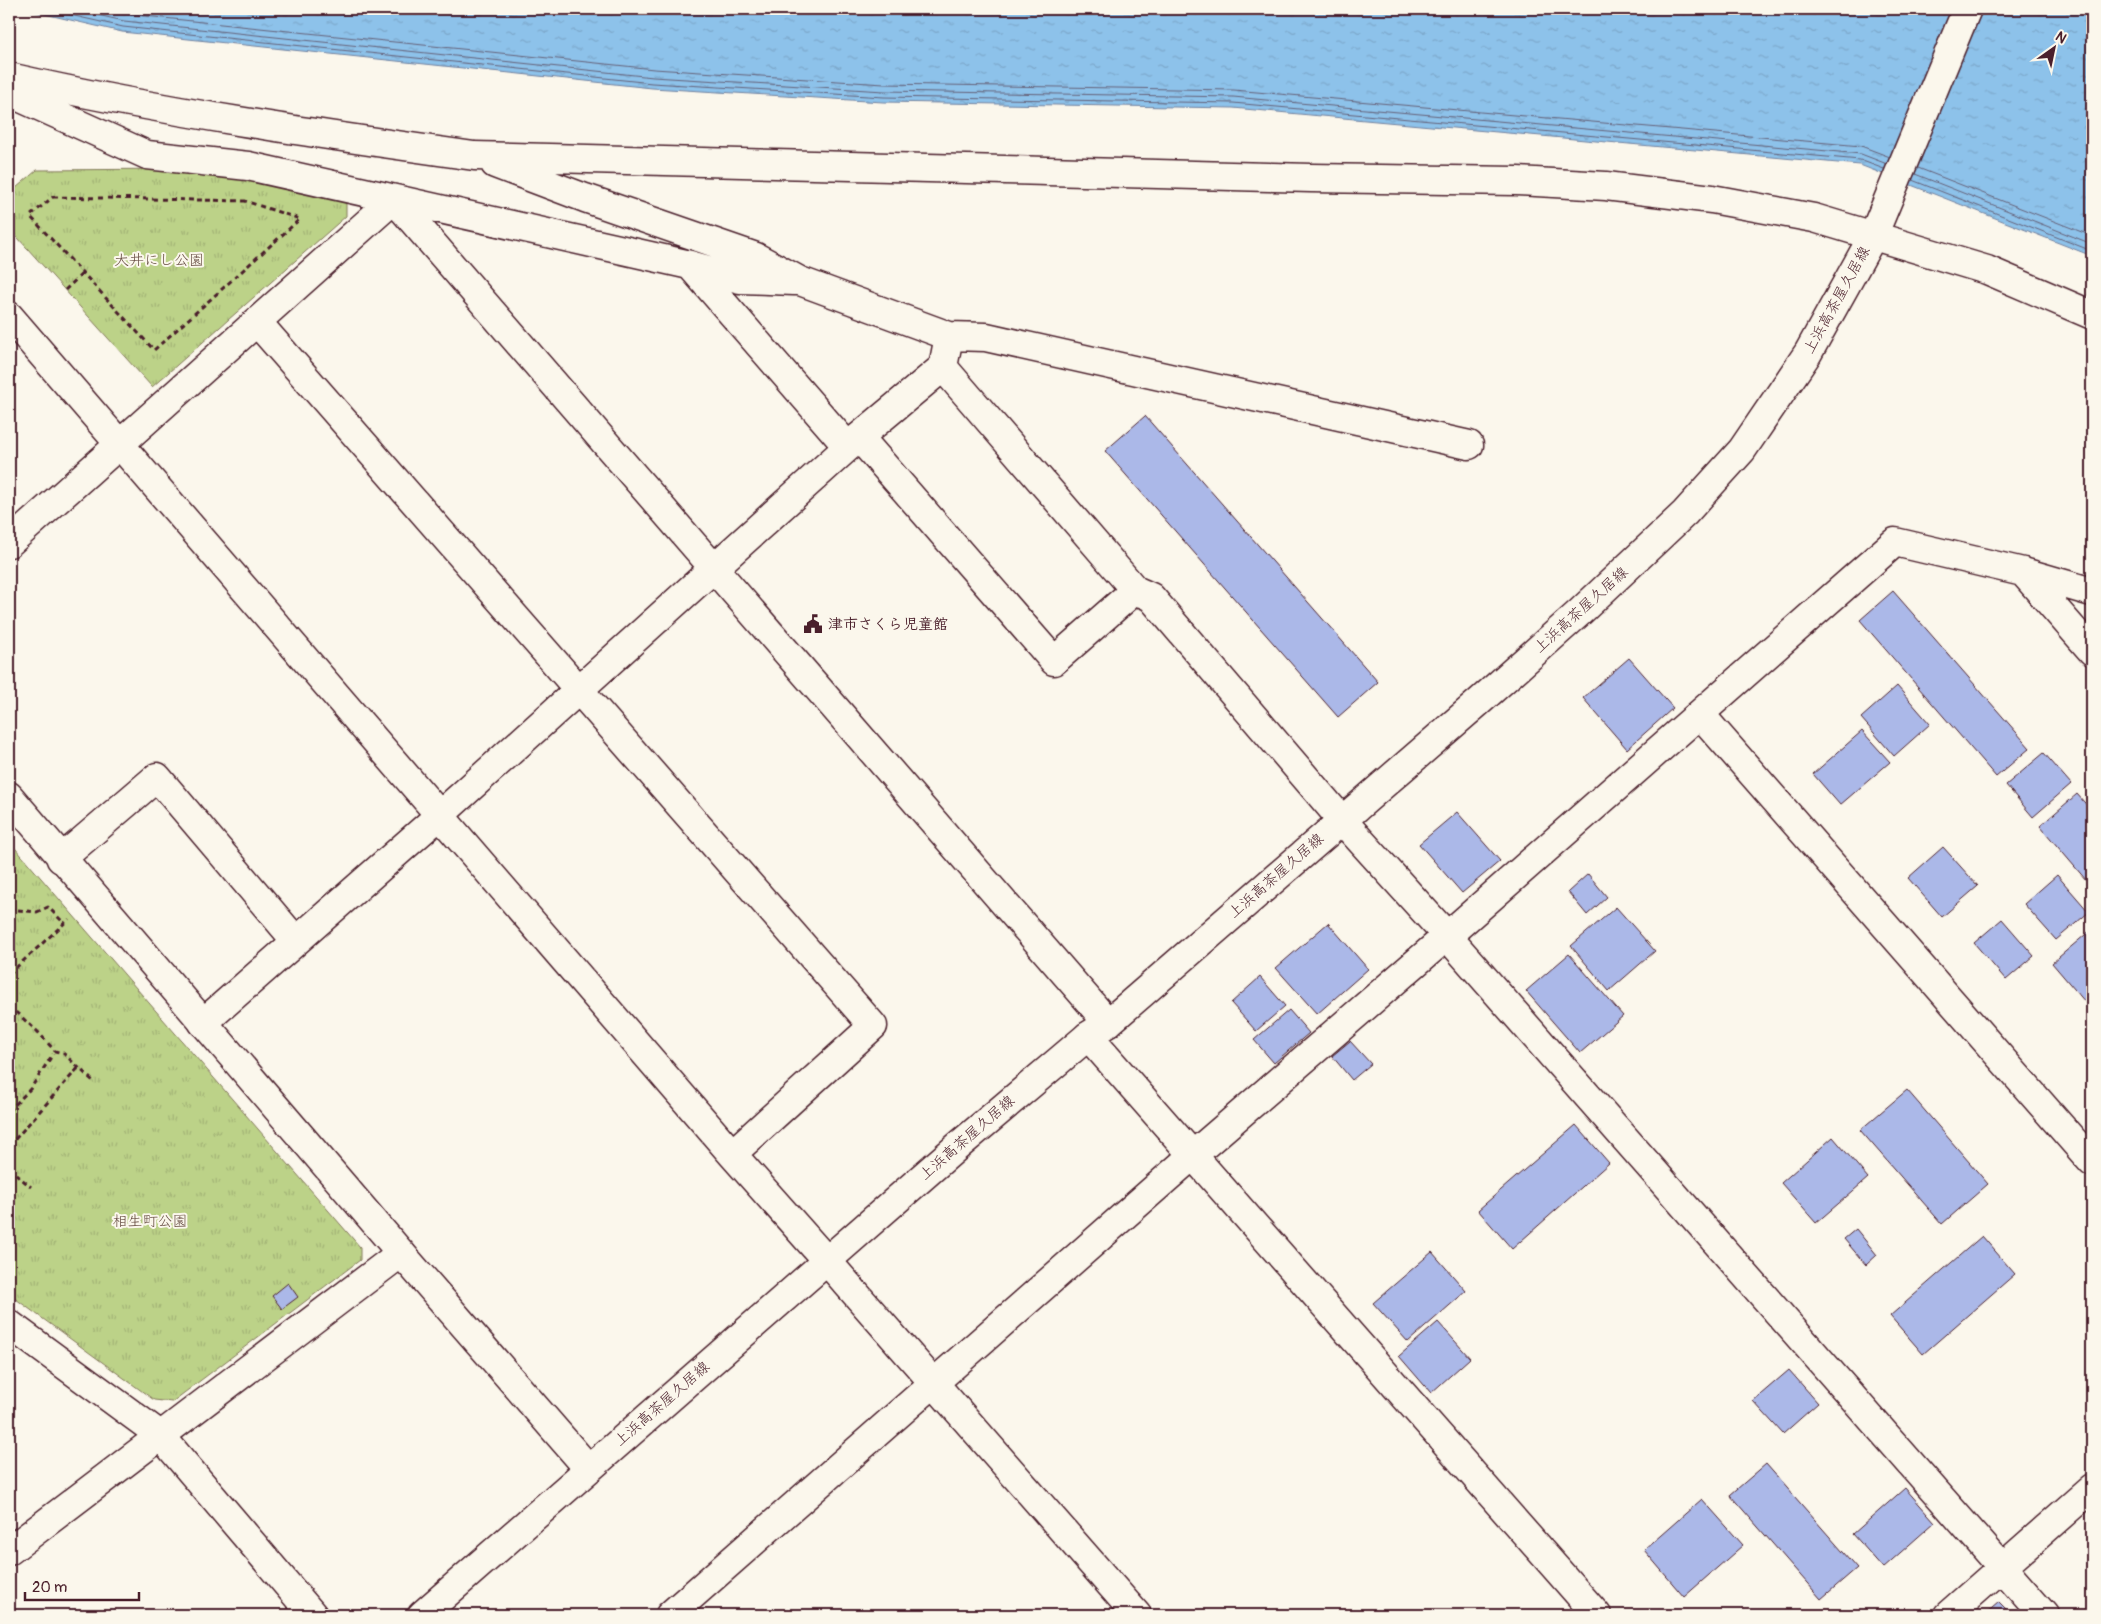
<svg xmlns="http://www.w3.org/2000/svg" width="2101" height="1624" font-family="Pangolin,'Klee One',sans-serif">
  <defs>
    <pattern id="park-tufts" width="24" height="20" patternUnits="userSpaceOnUse" patternTransform="scale(1.25)"><rect width="24" height="20" fill="#bcd288"/><path d="M3 7l-1-3M5 7V3M7 7l1-3M15 17l-1-3M17 17v-4M19 17l1-3" fill="none" stroke="#a3b476"/></pattern>
    <pattern id="water-ripples" width="26" height="14" patternUnits="userSpaceOnUse" patternTransform="scale(1.25)"><rect width="26" height="14" fill="#8dc2ea"/><path d="M2 4q2-2 4 0t4 0M15 11q2-2 4 0t4 0" fill="none" stroke="#7ba6c9"/></pattern>
  </defs>
  <rect width="100%" height="100%" fill="#fbf7ec"/>
  <filter id="ink" filterUnits="userSpaceOnUse"><feTurbulence type="fractalNoise" baseFrequency=".02" numOctaves="2"/><feDisplacementMap in="SourceGraphic" scale="10" xChannelSelector="R" yChannelSelector="G"/><feConvolveMatrix kernelMatrix="1 2 1 2 8 2 1 2 1" color-interpolation-filters="sRGB"/></filter>
  <g filter="url(#ink)">
    <path fill="url(#park-tufts)" stroke="#83785a" d="M175 169 249 174 346 203V216L152 387 9 228V194L37 170Z
      M9 841 360 1247V1260L172 1402 154 1400 9 1294Z"/>
    <path fill="url(#water-ripples)" stroke="#72819e" d="M23 9H2092V256L1860 165 1233 108 883 102 652 88 122 32Z"/>
    <g fill="none" stroke-linecap="round" stroke-linejoin="round">
      <path stroke="#656077" stroke-width="1" d="M44 9 123 27 652 83 884 97 1233 103 1860 160 1884 169
        M71 9 124 21 653 77 884 91 1233 97 1861 154 1887 164
        M104 9 125 14 654 69 884 84 1234 90 1861 146 1890 157
        M1918 168 2092 236
        M1915 174 2092 244
        M1912 180 2092 251"/>
    </g>
    <path fill="#abb8e8" stroke="#4a1f2b" d="M1145 416 1378 682 1338 717 1105 451Z
      M1893 591 2030 748 1996 777 1860 620Z
      M1629 658 1673 708 1627 749 1583 698Z
      M1897 686 1930 724 1894 756 1861 718Z
      M1862 731 1890 762 1840 805 1813 774Z
      M2044 753 2071 784 2033 817 2006 785Z
      M2077 794 2092 811V887L2040 826Z
      M1457 812 1500 861 1462 893 1419 844Z
      M1943 847 1978 886 1942 917 1908 878Z
      M1588 874 1607 897 1587 915 1568 892Z
      M2057 875 2089 912 2056 940 2024 904Z
      M1616 907 1655 951 1609 991 1571 946Z
      M2002 919 2034 956 2006 980 1974 943Z
      M1328 923 1368 969 1317 1014 1276 968Z
      M2092 929V997L2086 1003 2052 963Z
      M1569 954 1623 1016 1580 1053 1526 991Z
      M1260 977 1285 1006 1256 1031 1231 1003Z
      M1289 1010 1309 1033 1274 1063 1254 1040Z
      M1350 1041 1371 1064 1352 1080 1332 1056Z
      M1907 1090 1988 1184 1942 1224 1860 1130Z
      M1576 1125 1609 1163 1512 1249 1478 1210Z
      M1833 1137 1868 1178 1816 1223 1781 1183Z
      M1856 1229 1877 1255 1866 1265 1844 1239Z
      M1982 1236 2015 1274 1923 1354 1890 1316Z
      M1432 1252 1466 1291 1408 1342 1373 1303Z
      M288 1283 298 1297 282 1309 272 1296Z
      M1438 1322 1470 1358 1431 1393 1399 1356Z
      M1789 1370 1818 1403 1783 1434 1753 1401Z
      M1766 1464 1857 1568 1821 1599 1730 1495Z
      M1905 1488 1935 1522 1883 1568 1853 1534Z
      M1702 1499 1743 1545 1684 1597 1644 1550Z
      M1999 1602 2012 1615H1984Z"/>
    <g fill="none" stroke-linecap="round" stroke-linejoin="round">
      <g stroke="#4a1f2b" stroke-width="31">
        <path id="minor" d="M9 77C162 112 318 134 474 156L1311 178 1517 181 1606 186 1712 199 1814 218 1987 270 2092 315
          M9 79 21 98 147 155 248 166 690 265 740 279 794 281
          M690 265 848 447
          M9 316 732 1154 827 1261
          M257 322 873 1026 732 1154
          M949 336 986 337 1469 445
          M943 367 1135 590 1151 597 1341 819 1447 936 2044 1615
          M859 437 1054 661 1135 590
          M9 543 394 199 1108 1023
          M2023 572 2092 651
          M1700 714 2092 1162
          M61 859 157 777 296 941
          M203 1023 440 815 859 437 943 367 949 336 800 281 756 257 585 198 495 164
          M1088 1036 1597 1615
          M9 1324 160 1435 313 1615
          M9 1551 401 1253
          M670 1615 1193 1155 1447 936 1895 542 2023 572 2092 592
          M1948 1615 2092 1488"/>
      </g>
      <g stroke="#4a1f2b" stroke-width="31">
        <path id="tertiary" d="M9 796 401 1253 588 1468
          M827 1261 1137 1615"/>
      </g>
      <g stroke="#4a1f2b" stroke-width="31">
        <path id="secondary" d="M422 1615 958 1146 1088 1036 1108 1023 1480 701 1580 612 1685 513 1742 450 1808 353 1873 236 1967 9"/>
      </g>
      <path stroke="#4a1f2b" stroke-width="3" stroke-dasharray="5 4" stroke-linecap="butt" d="M53 197 245 201 300 219 154 350 30 216Z
        M65 290 83 273
        M9 909 37 912 48 907 64 923
        M9 974 69 919
        M9 1006 37 1031 55 1051 63 1053 93 1081
        M9 1111 31 1088 53 1054
        M9 1146 79 1067
        M9 1168 31 1187
        M9 1181 15 1174"/>
      <use href="#minor" stroke="#fbf7ec" stroke-width="28"/>
      <use href="#tertiary" stroke="#fbf7ec" stroke-width="28"/>
      <use href="#secondary" stroke="#fbf7ec" stroke-width="28"/>
    </g>
  </g>
  <defs>
    <g id="civic-bare" transform="scale(1.5)"><path d="M-.6-6.5H3V-4.5H.6V-3L4-1V1h2V6H-6V1h2V-1L-.6-3ZM-1.2 2.5V6h2.4V2.5Z" fill="#4a1f2b" stroke="#fbf7ec" stroke-width="2.5" paint-order="stroke"/></g>
  </defs>
  <g fill-rule="evenodd">
    <use href="#civic-bare" x="813" y="624"/>
  </g>
  <g text-anchor="middle" dominant-baseline="central" stroke-width="4" stroke-linejoin="round" paint-order="stroke">
    <g font-size="15" fill="#664c42" stroke="#fbf7ec">
      <text x="159" y="260">大井にし公園</text>
      <text x="150" y="1221">相生町公園</text>
    </g>
    <g font-size="15" fill="#4a1f2b" stroke="#fbf7ec">
      <text transform="translate(1837 300) rotate(-61)">上浜高茶屋久居線</text>
      <text transform="translate(1581 610) rotate(-42)">上浜高茶屋久居線</text>
      <text transform="translate(1276 876) rotate(-41)">上浜高茶屋久居線</text>
      <text transform="translate(967 1138) rotate(-41)">上浜高茶屋久居線</text>
      <text transform="translate(662 1404) rotate(-41)">上浜高茶屋久居線</text>
    </g>
    <g font-size="15" font-weight="bold" fill="#4a1f2b" stroke="#fbf7ec" text-anchor="start">
      <text x="828" y="624">津市さくら児童館</text>
    </g>
  </g>
  <rect width="2101" height="1624" fill="none" stroke="#fbf7ec" stroke-width="30"/>
  <rect x="15" y="15" width="2071" height="1594" fill="none" stroke="#4a1f2b" stroke-width="2" filter="url(#ink)"/>
  <g transform="translate(2054 48) rotate(33)" stroke="#fbf7ec" stroke-width="4" paint-order="stroke">
  <path d="M0-4L9 19L0 12L-9 19Z" fill="#4a1f2b"/>
  <text y="-8" font-size="14" font-weight="bold" text-anchor="middle" fill="#4a1f2b">N</text>
  </g>
  <path d="M25 1592v8h114v-8" fill="none" stroke="#4a1f2b" stroke-width="2.5"/>
  <text x="32" y="1592" font-size="15" fill="#4a1f2b" stroke="#fbf7ec" stroke-width="4" paint-order="stroke">20 m</text>
</svg>
